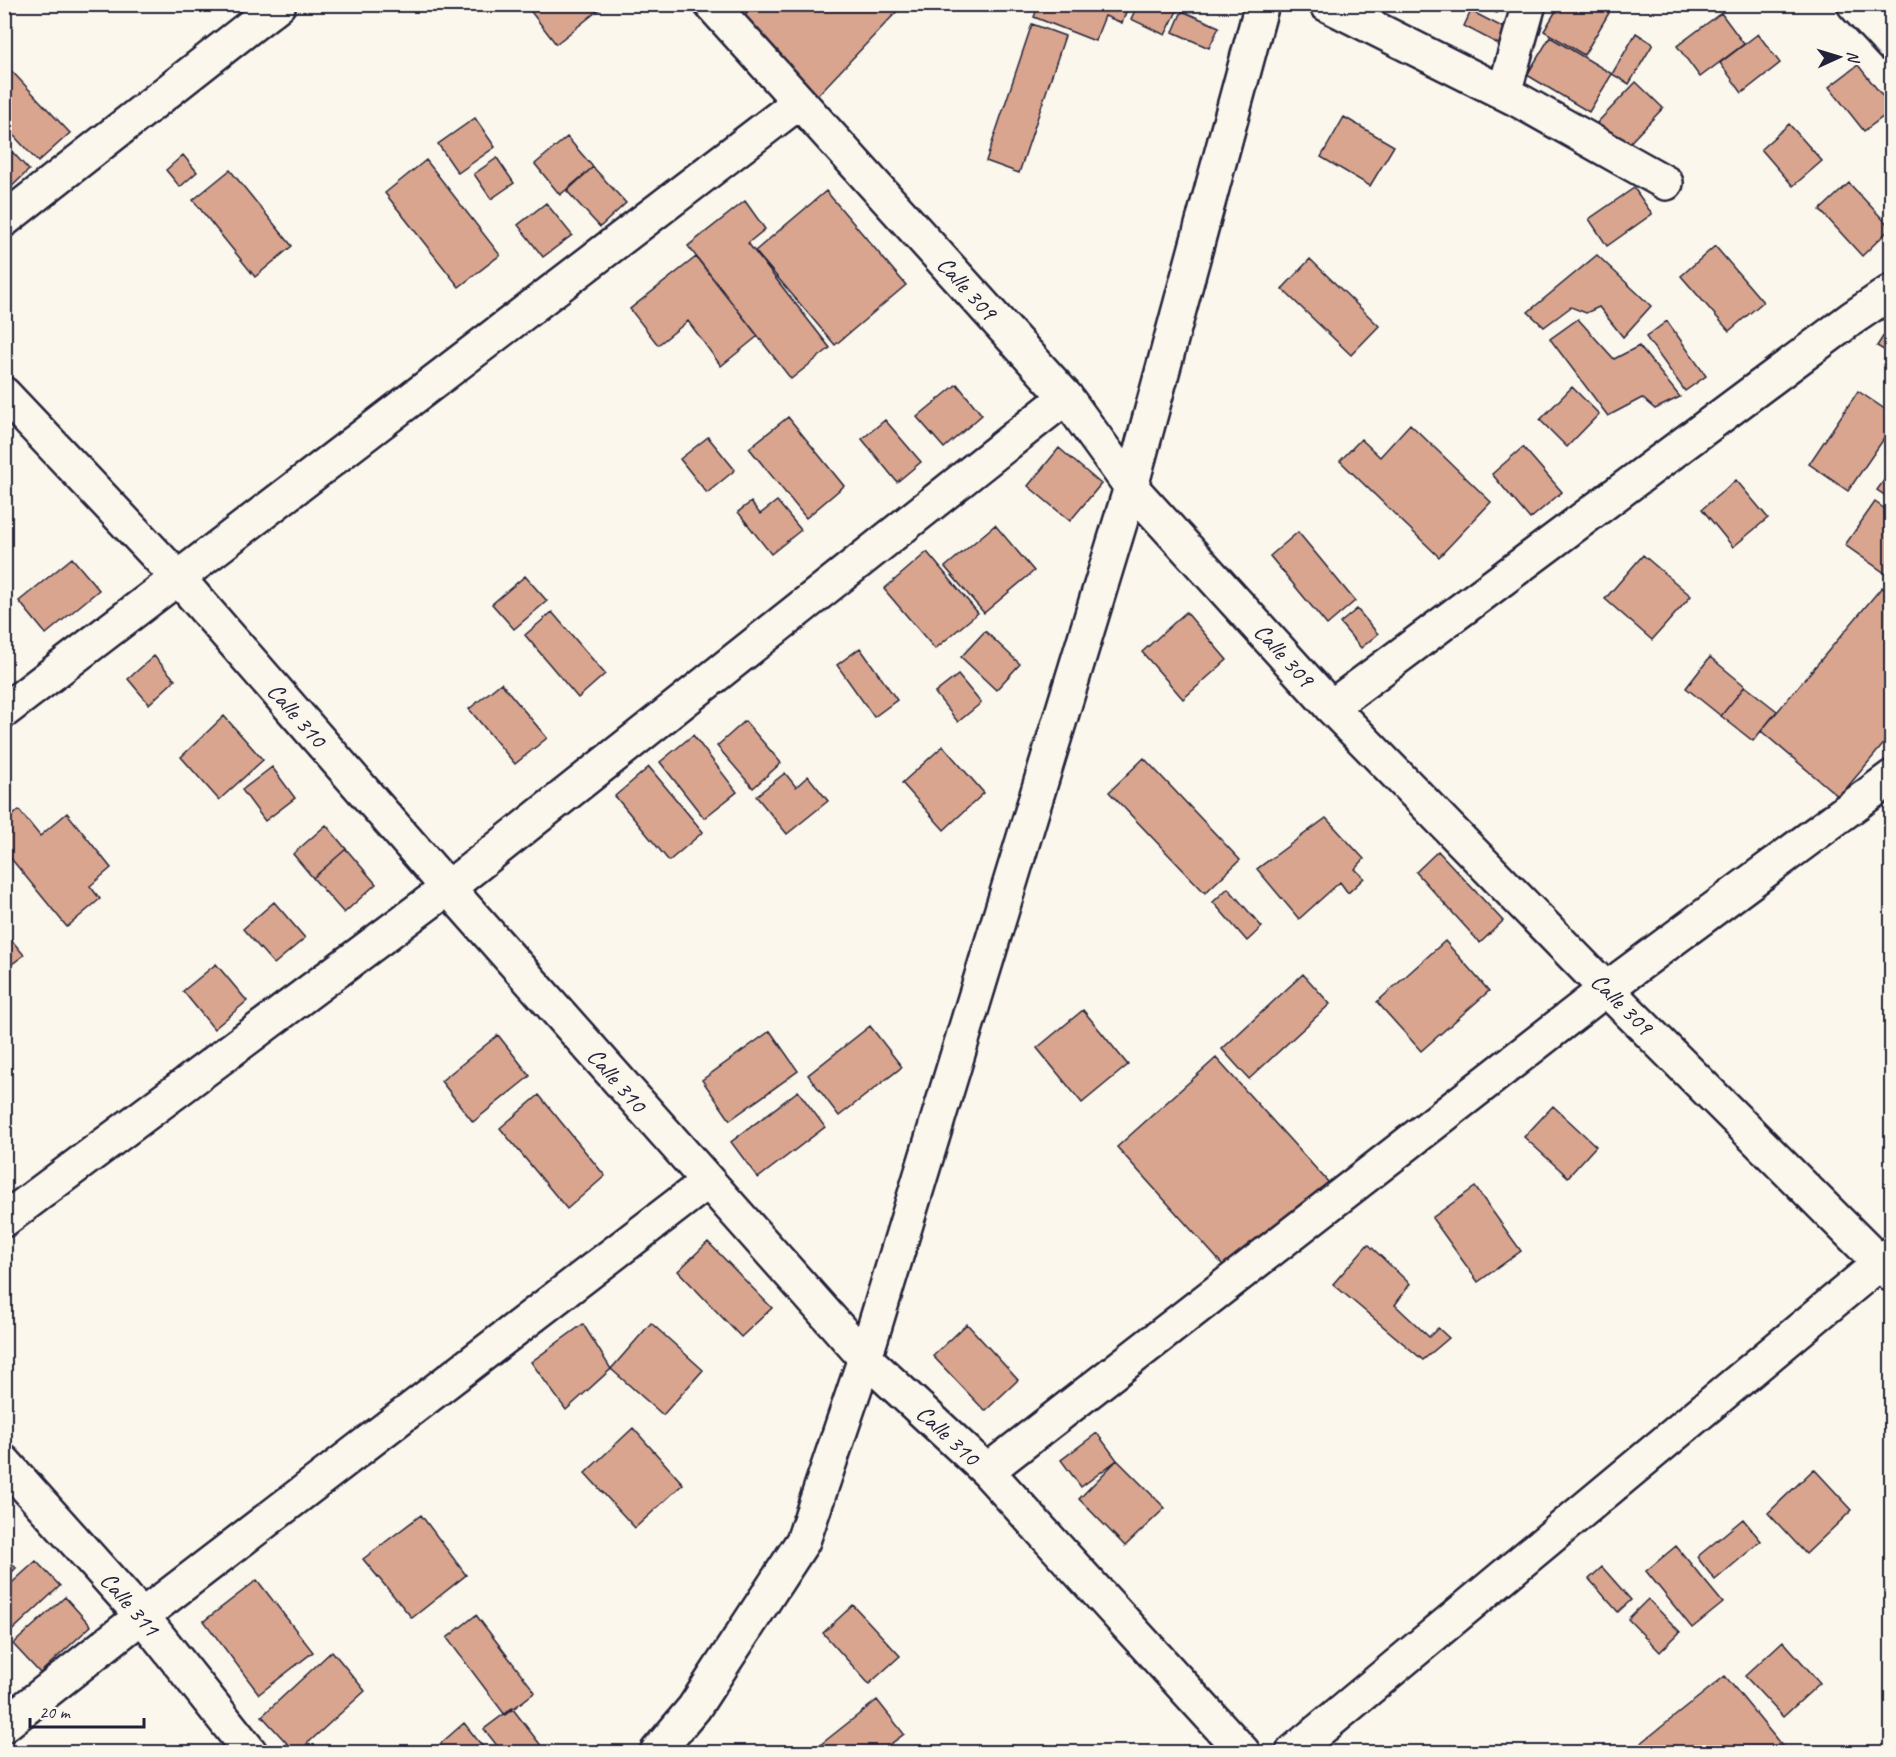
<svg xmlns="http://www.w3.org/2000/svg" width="1896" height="1757" font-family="Caveat,sans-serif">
  <rect width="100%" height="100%" fill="#fbf7ec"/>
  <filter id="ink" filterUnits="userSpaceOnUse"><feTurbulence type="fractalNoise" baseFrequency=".0167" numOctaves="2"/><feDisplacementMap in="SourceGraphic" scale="12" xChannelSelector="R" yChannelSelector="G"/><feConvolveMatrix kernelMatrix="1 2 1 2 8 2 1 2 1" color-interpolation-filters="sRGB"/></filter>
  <g filter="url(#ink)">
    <path fill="#d9a58e" stroke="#22223b" stroke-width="1.5" d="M525 4H606L556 44Z
      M756 4H904L815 98 744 15Z
      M1039 4H1129L1122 23 1105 16 1095 41 1034 17Z
      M1138 4H1168L1178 9 1165 35 1131 19Z
      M1476 4H1500L1497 13Z
      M1560 4H1594L1609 13 1584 55 1544 31Z
      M1182 11 1219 27 1209 48 1173 32Z
      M1471 11 1514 33 1506 48 1464 26Z
      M1721 13 1744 44 1700 77 1677 46Z
      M1032 24 1065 36 1019 173 986 161Z
      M1636 33 1653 44 1629 84 1612 74Z
      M1758 34 1780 63 1742 93 1720 63Z
      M1550 37 1612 74 1589 112 1527 75Z
      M4 63 70 133 38 162 4 125Z
      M1858 65 1892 108V110L1864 131 1829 87Z
      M1636 82 1663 108 1622 151 1595 125Z
      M1344 117 1394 146 1370 186 1321 157Z
      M475 118 495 147 458 173 438 144Z
      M1789 124 1822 161 1793 186 1761 149Z
      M567 137 593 167 560 195 535 164Z
      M4 143 29 170 4 194Z
      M183 155 197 172 180 187 166 170Z
      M497 158 514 183 491 199 474 174Z
      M426 160 500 255 459 287 385 193Z
      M593 167 626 203 600 227 567 191Z
      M230 170 292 246 255 277 193 200Z
      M1849 183 1891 228 1862 256 1820 210Z
      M1634 188 1652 214 1607 246 1589 219Z
      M826 191 906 285 835 345 755 251Z
      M745 201 765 229 748 243 830 348 791 379 688 246Z
      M546 203 572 235 543 257 518 225Z
      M1715 246 1763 302 1729 331 1681 276Z
      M1597 255 1651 306 1623 337 1599 307 1586 313 1571 307 1544 327 1528 312Z
      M696 257 758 336 721 366 688 321 658 345 630 309Z
      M1310 259 1379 326 1351 355 1282 289Z
      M1578 319 1614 359 1639 346 1680 397 1655 409 1642 398 1608 416 1550 339Z
      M1667 321 1706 376 1685 391 1646 337Z
      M1892 322V355L1877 346Z
      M957 384 982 415 944 448 917 417Z
      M1572 387 1599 414 1567 447 1540 420Z
      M1858 391 1892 414V427L1848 491 1809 464Z
      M788 417 844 486 806 518 749 448Z
      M885 420 921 462 897 482 862 439Z
      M1410 424 1491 502 1439 557 1340 461 1361 439 1380 457Z
      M708 437 735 470 707 493 680 459Z
      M1523 447 1562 492 1530 519 1492 474Z
      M1059 448 1101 484 1070 521 1028 486Z
      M1892 469V500L1877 490Z
      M1736 480 1768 518 1733 547 1702 509Z
      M777 501 801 530 771 554 738 512 751 502 760 514Z
      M1875 502 1892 514V578L1845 545Z
      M995 525 1034 571 984 613 945 567Z
      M1298 532 1355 601 1327 625 1270 556Z
      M927 552 978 613 935 649 884 589Z
      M1643 555 1691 596 1652 640 1605 599Z
      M72 558 99 590 46 634 19 601Z
      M525 576 547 601 514 629 492 604Z
      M1882 587 1892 596V734L1839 797 1761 731Z
      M1357 609 1378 634 1361 648 1340 623Z
      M552 612 605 674 578 698 525 635Z
      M1186 612 1227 660 1183 699 1142 652Z
      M985 631 1020 664 996 690 961 657Z
      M860 648 897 700 874 717 837 665Z
      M154 656 175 680 149 704 128 679Z
      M1710 657 1745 686 1721 716 1686 688Z
      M958 675 981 703 958 722 935 693Z
      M501 683 547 738 515 764 469 709Z
      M1745 686 1777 711 1753 741 1721 716Z
      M224 716 263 760 219 800 181 757Z
      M745 721 781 763 753 788 717 746Z
      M693 735 737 792 704 818 660 762Z
      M943 746 984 793 944 830 902 783Z
      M1144 758 1240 860 1205 893 1109 792Z
      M272 767 295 798 265 821 242 790Z
      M649 767 703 832 669 861 615 796Z
      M785 773 796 787 808 776 828 801 787 834 756 796Z
      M19 810 40 836 67 813 111 868 90 886 100 899 67 927 4 850V823Z
      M1326 818 1364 859 1355 869 1364 878 1348 893 1340 882 1299 919 1257 869Z
      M326 825 346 849 313 878 293 854Z
      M346 849 376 884 344 913 313 878Z
      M1438 851 1503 921 1480 943 1416 872Z
      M1228 888 1262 927 1247 941 1213 902Z
      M274 902 305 938 274 964 243 929Z
      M4 931 24 955 4 970Z
      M1445 941 1489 991 1421 1051 1377 1002Z
      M216 964 247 1001 214 1029 183 991Z
      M1303 974 1330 1004 1249 1079 1222 1049Z
      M1083 1010 1128 1065 1082 1103 1037 1048Z
      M870 1026 902 1067 839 1116 808 1075Z
      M770 1031 798 1071 730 1120 702 1080Z
      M498 1035 530 1076 473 1122 441 1081Z
      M1216 1058 1329 1183 1230 1273 1117 1147Z
      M798 1091 825 1127 758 1178 731 1142Z
      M539 1095 605 1176 567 1209 500 1128Z
      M1553 1106 1596 1146 1568 1177 1524 1137Z
      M1475 1187 1521 1251 1478 1282 1432 1218Z
      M708 1242 772 1308 741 1337 678 1271Z
      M1368 1244 1410 1284 1395 1305 1429 1337 1438 1328 1449 1338 1423 1360 1333 1284Z
      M651 1323 703 1370 663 1415 611 1369Z
      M583 1324 611 1369 566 1410 531 1362Z
      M967 1324 1018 1380 985 1411 933 1356Z
      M633 1428 683 1484 635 1528 585 1473Z
      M1097 1433 1117 1460 1081 1487 1061 1460Z
      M1117 1460 1165 1508 1125 1546 1079 1499Z
      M1814 1469 1852 1510 1806 1554 1768 1513Z
      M421 1515 466 1575 412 1618 363 1559Z
      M1743 1519 1761 1541 1715 1580 1697 1557Z
      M1676 1546 1723 1603 1692 1628 1646 1571Z
      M4 1556 16 1568 4 1580Z
      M36 1561 60 1586 4 1638V1590Z
      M1602 1567 1631 1600 1618 1612 1589 1579Z
      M257 1580 313 1652 259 1694 204 1621Z
      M65 1597 91 1626 40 1673 13 1644Z
      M1648 1599 1680 1632 1660 1652 1628 1619Z
      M853 1605 900 1656 869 1684 823 1633Z
      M476 1615 535 1692 505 1715 447 1638Z
      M1783 1641 1820 1683 1783 1717 1745 1676Z
      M332 1651 365 1691 298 1752H295L262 1716Z
      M1725 1676 1787 1752H1647L1640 1744Z
      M877 1700 904 1734 880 1752H826L820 1745Z
      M512 1708 546 1752H502L484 1729Z
      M464 1723 487 1752H446L440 1744Z"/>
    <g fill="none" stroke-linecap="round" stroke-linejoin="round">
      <g stroke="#22223b" stroke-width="38">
        <path id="street" d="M1326 4 1518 100 1666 183
          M1504 93 1529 4
          M4 220 279 4
          M4 394 178 578 448 888 865 1358 987 1471 1243 1752
          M1331 707 1851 319 1892 291
          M4 711 798 103
          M4 1220 448 888 1066 397
          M987 1471 1606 989 1892 777
          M4 1725 142 1616 707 1182
          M657 1752 694 1708 803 1541 865 1358 1131 487 1262 4
          M1293 1752 1892 1253"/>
      </g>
      <g stroke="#22223b" stroke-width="38">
        <path id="secondary" d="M711 4 1066 397 1131 487 1331 707 1606 989 1892 1275
          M1854 4 1892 45
          M4 1462 142 1616 250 1752"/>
      </g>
      <use href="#street" stroke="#fbf7ec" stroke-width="33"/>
      <use href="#secondary" stroke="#fbf7ec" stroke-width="33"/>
    </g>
  </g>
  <g text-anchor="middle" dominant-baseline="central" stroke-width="4.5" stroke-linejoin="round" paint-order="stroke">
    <g font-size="24" fill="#22223b" stroke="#fbf7ec">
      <text transform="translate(967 288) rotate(48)">Calle 309</text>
      <text transform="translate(1284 655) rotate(48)">Calle 309</text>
      <text transform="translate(297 715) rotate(49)">Calle 310</text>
      <text transform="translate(1622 1004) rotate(45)">Calle 309</text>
      <text transform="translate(617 1080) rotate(49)">Calle 310</text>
      <text transform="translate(948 1435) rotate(43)">Calle 310</text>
      <text transform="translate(130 1604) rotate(49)">Calle 311</text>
    </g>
  </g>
  <rect width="1896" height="1757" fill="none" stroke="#fbf7ec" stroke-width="24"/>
  <rect x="12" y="12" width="1872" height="1733" fill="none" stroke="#22223b" stroke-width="2" filter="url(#ink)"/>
  <g transform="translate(1839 57) rotate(86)" stroke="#fbf7ec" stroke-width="4.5" paint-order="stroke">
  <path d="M0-4.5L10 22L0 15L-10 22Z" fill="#22223b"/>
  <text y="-9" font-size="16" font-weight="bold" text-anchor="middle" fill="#22223b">N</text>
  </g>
  <path d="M30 1718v9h114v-9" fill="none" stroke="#22223b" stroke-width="3"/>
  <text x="39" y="1718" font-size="18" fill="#22223b" stroke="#fbf7ec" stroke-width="4.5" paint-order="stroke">20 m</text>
</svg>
